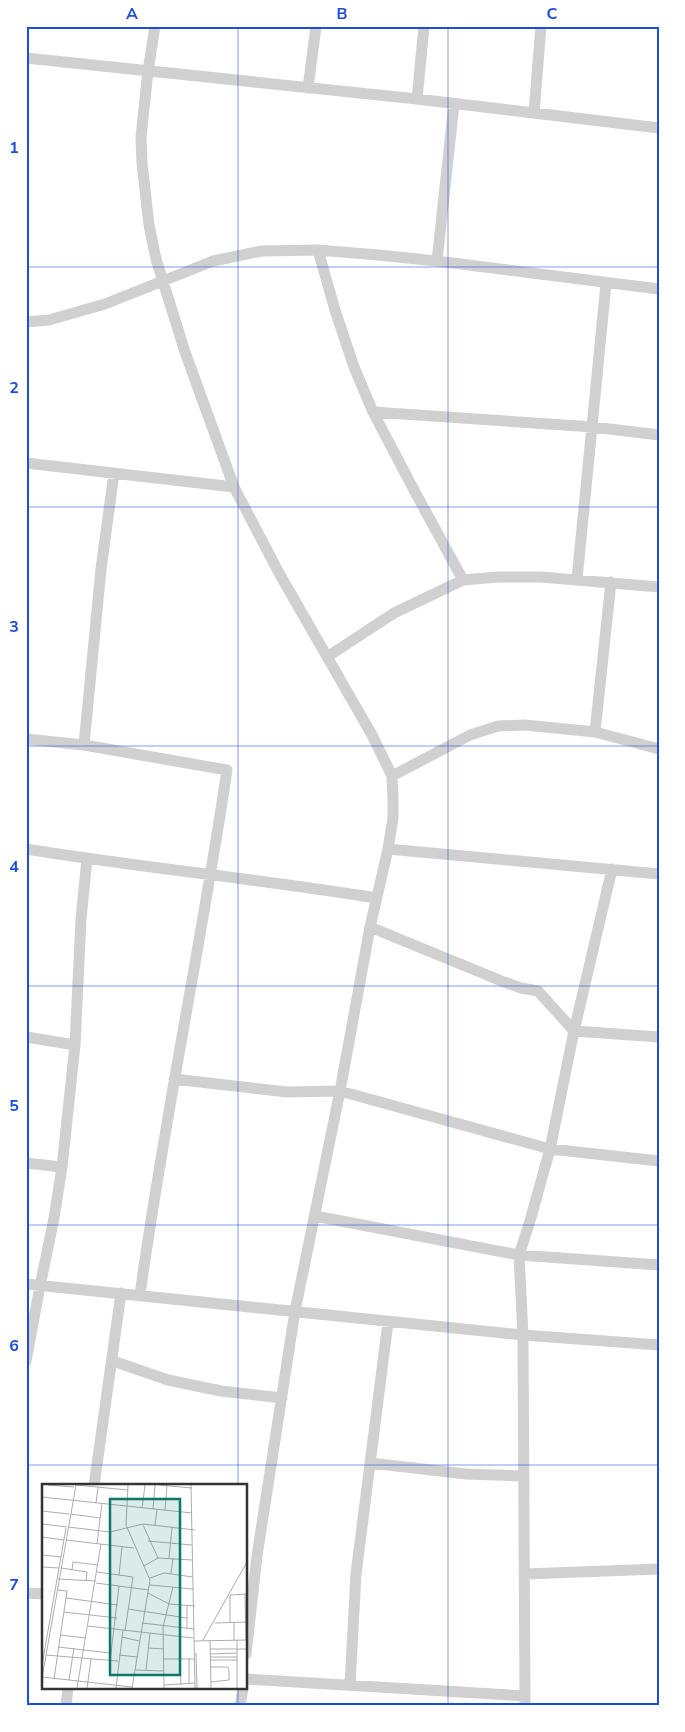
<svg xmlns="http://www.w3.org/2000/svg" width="685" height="1732" font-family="'Nunito Sans',sans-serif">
  <rect width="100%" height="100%" fill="#fff"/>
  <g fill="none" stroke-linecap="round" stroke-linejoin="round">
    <path stroke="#d0d0d0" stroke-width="11" d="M155 26 148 71 141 137 142 163 149 225 156 259 185 352 234 487 279 573 372 735 392 776 393 796V818L388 849 370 927 340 1091 295 1311 257 1556 246 1654
      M26 58 417 99 659 128
      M308 88 316 26
      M417 99 424 26
      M534 113 541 26
      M318 250 335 310 354 367 373 412 415 492 463 580
      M437 261 454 104
      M26 322 49 320 105 304 213 261 262 251 318 250 378 255 437 261 659 289
      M373 412 593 427 659 435
      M26 463 234 487
      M577 579 606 284
      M327 657 394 613 463 580 498 577H541L659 587
      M595 732 611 582
      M26 739 84 745 227 770C201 946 164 1119 140 1295
      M84 745 101 569 114 473
      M392 776 470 735 498 726 525 725 595 732 659 749
      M26 849C143 868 260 879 376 898
      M388 849 659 874
      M370 927 504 982 521 988 538 991 574 1031 659 1037
      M26 1037 75 1045
      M174 1079 287 1092 340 1091 550 1149 659 1161
      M26 1163 62 1167
      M315 1216 519 1255 659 1265
      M26 1284 523 1335 659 1345
      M26 1361 40 1286 54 1218 62 1167 75 1045 81 919 87 859
      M113 1361 168 1380 221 1391 282 1398
      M370 1463 466 1474 524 1476
      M94 1486 121 1293
      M525 1574 659 1569
      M26 1593 44 1594
      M246 1679 525 1696
      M350 1685 356 1574 388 1322
      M66 1706 68 1688
      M240 1706 243 1688
      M525 1706 523 1335 519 1255 530 1221 550 1149 574 1031 612 869"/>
  </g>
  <path fill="none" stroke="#1d4ed8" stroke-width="1" stroke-opacity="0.55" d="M238 26V1486M448 26V1706M26 267H659M26 507H659M26 746H659M26 986H659M26 1225H659M26 1465H659M238 1688V1706"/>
  <g transform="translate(42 1484)">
    <rect width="205" height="205" fill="#fff"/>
    <path fill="none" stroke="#adadad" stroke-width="1" d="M6 1 32 3M34 1 86 6M86 1 84 41 108 96 90 204M117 1 150 4M149 1 153 204M0 13 150 29M54 19 56 3M100 24 103 1M111 25 113 1M123 26 125 1M0 27 27 30M29 30 58 34M0 40 25 43M101 41 116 74M113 41 115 25M26 43 68 48 101 40 153 46M0 53 22 56M24 56 92 64M106 57 150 61M55 60 60 19M0 71 19 73M127 74 130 44M102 82 116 74 150 76M0 83 17 84M19 84 45 88 44 97M30 86 31 78 56 81M55 88 91 93 83 147M129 89 131 74M77 91 80 63M108 94 122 89 151 93M16 95 54 97M54 99 107 106M108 101 151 105M106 109 127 120 153 122M203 110 204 156M24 114 76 121M145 121V144M86 125 145 134M22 128 75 134M188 138V111L205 110M192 138V156M100 139 152 145M173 139 204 138M46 142 151 154M18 151 44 154M80 153 97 157M161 156 205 78M168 156 169 204M152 157 205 156M16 163 68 169M106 164 122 165M168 165H205M154 169 155 204M168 170 195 169M4 171 76 177M77 171 95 173M168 173H195M138 174 139 201M147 174V200M122 175H152M168 176H195M68 177 77 102M0 181 24 44M169 183H186L187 187V196L169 198M93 186 122 187M104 186 108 149M0 193 90 203M0 194 34 1M12 195 25 107 15 106M27 196 32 164M122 201 153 199M35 204 59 60M45 204 49 175M74 204 81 146M122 204 121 143 131 103M195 204V156"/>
    <path fill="#0f766e" fill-opacity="0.15" stroke="#0f766e" stroke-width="2.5" d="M68 15H138V191H68Z"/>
    <rect width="205" height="205" fill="none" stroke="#333" stroke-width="2.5"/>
  </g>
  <rect width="685" height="1732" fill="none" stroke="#ffffff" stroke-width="55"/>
  <rect x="28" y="28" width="630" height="1676" fill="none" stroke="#1d4ed8" stroke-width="2"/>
  <g font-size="16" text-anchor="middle" font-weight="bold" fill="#1d4ed8">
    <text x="132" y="19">A</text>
    <text x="342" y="19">B</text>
    <text x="552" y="19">C</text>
    <text x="14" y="153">1</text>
    <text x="14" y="393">2</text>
    <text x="14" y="632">3</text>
    <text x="14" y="872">4</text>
    <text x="14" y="1111">5</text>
    <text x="14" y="1351">6</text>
    <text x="14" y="1590">7</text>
  </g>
</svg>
